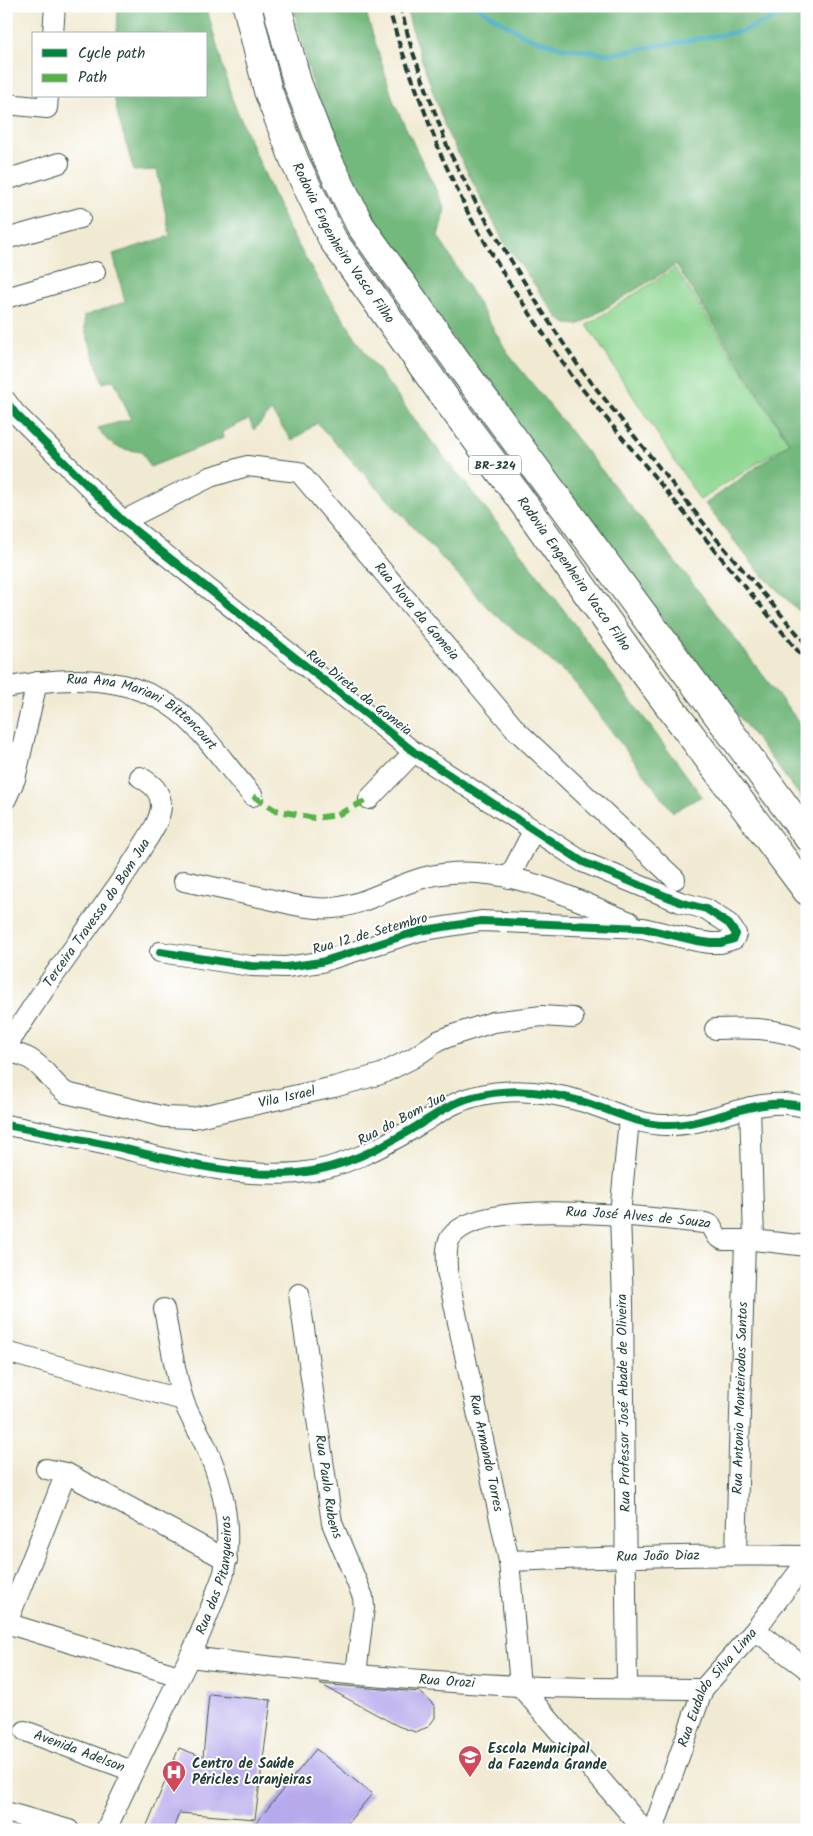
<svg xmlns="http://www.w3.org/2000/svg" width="813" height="1836" font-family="Kalam,sans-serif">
  <rect width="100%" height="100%" fill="#fff"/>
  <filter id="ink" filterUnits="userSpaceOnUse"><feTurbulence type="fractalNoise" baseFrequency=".02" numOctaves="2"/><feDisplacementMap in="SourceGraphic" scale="10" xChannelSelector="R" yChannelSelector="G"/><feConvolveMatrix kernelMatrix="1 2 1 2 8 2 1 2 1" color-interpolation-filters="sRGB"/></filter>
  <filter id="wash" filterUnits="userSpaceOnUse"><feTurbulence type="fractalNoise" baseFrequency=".0096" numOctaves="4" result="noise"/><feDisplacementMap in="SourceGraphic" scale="20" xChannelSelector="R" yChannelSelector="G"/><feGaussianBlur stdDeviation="1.12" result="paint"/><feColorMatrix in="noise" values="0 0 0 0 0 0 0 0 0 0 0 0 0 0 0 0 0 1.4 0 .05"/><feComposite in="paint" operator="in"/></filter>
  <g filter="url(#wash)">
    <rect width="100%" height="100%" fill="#f1ead3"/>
    <path fill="#8fd793" stroke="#578a64" d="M675 268 789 443 700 500 587 325Z"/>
    <path fill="#73b87d" stroke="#497a58" d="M118 6H206L232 99 287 226 322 286 369 358 421 428 528 562 702 796 673 812 571 678 488 608 317 423 292 441 271 411 254 430 249 419 222 432 223 438 150 467 142 452C121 449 110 448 98 428L131 419 114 380 103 383 85 330 84 316 125 302 113 254 170 236 157 170 134 171 118 116 114 96H206V34H117Z
      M293 6H364L394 103 445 209 438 236 509 355 683 571 802 726 807 729V805L535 452 382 240 332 139 311 79Z
      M406 6H807V619L759 572 705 504 790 443 676 265 578 325 567 324 559 319 504 242 447 132 413 34Z"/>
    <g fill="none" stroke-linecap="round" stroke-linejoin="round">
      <path stroke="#43abc3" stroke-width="4.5" d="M476 6 527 37 564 48 611 54 743 31 787 13"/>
    </g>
    <g id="blocks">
      <path fill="#b6a9ec" d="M320 1684 420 1692 435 1706V1718L428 1727 415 1732 398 1726Z
        M209 1694 271 1700 255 1819 179 1813 173 1830H145L179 1748 203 1757Z
        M316 1749 372 1794 342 1830H250Z"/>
    </g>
  </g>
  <g filter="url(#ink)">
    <use href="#blocks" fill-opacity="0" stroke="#3e574c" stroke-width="1"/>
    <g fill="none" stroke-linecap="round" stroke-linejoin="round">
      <g stroke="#3e574c" stroke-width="22">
        <g id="minor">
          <path d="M53 34 55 6"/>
          <path d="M6 104 47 108 48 96"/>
          <path d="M6 180 59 163"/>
          <path d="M6 239 80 218"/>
          <path d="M6 298 95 272"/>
          <path d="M6 401 15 413 123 521 414 752 583 862 680 902 706 909 729 924 736 934 734 939 721 943H711L697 941 643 928 481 921 419 931 321 962 286 967 251 966 160 952"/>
          <path id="s1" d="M123 521 210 477 247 466 299 472 517 731 675 879"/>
          <path id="s2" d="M6 688C63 676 129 673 178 711 206 733 228 769 253 796"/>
          <path d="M6 799 15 779 37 682"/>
          <path d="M369 799 414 752"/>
          <path d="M509 878 530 837"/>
          <path d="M184 881C212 887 241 893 269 899 290 904 311 910 333 908 365 905 395 885 426 877 498 860 565 895 630 922"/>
          <path d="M715 1029C747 1028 778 1027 807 1041"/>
          <path id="s3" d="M6 1047C22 1023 38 998 55 974 84 933 114 893 140 851 148 837 160 822 161 806 161 791 152 784 140 777"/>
          <path id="s4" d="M6 1051C14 1053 23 1055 30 1059 44 1067 52 1083 66 1093L165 1117 193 1118 334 1087 381 1074 413 1058 438 1041 453 1035 493 1022 542 1016 573 1018"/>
          <path d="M750 1107 754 1240"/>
          <path d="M6 1125C43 1132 80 1139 117 1147 176 1161 236 1178 298 1173 341 1169 381 1148 417 1126 435 1115 453 1102 473 1097 509 1087 548 1091 584 1102 611 1110 635 1124 664 1125 714 1127 756 1092 807 1108"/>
          <path id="s5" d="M299 1294 332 1523 363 1597 364 1607 356 1674"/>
          <path d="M6 1352 183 1400"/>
          <path d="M46 1469 66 1473 227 1560"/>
          <path id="s6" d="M736 1554 745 1240"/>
          <path id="s7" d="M509 1561C608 1557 707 1554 807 1556"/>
          <path d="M6 1623 179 1676"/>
          <path d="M7 1623 66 1473"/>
          <path d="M755 1630 807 1669"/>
          <path id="s8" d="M190 1657C299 1671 408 1680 518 1686 580 1689 642 1688 703 1689"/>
          <path id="s9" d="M520 1686 509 1561 447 1271C447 1261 445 1245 451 1237 482 1194 656 1219 705 1223L711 1225 717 1236 723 1240H754L807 1246"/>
          <path d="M520 1686 644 1830"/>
          <path d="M627 1688 623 1302 620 1215 629 1119"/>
          <path id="s10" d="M25 1731 132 1771"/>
          <path d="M6 1812 69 1830"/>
          <path id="s11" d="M106 1830C132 1772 161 1715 189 1658 203 1631 213 1601 224 1573 232 1530 224 1486 206 1447 199 1431 188 1415 183 1399 174 1370 170 1339 164 1309"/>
          <path id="s12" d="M653 1830 703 1689 755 1630 807 1561"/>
        </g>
      </g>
      <g stroke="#3e574c" stroke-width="30">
        <g id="highway">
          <path id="s13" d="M247 6 268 91 295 162 333 240 443 395 519 497 629 652 807 891"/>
          <path d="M277 6 297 82 325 154 360 225 466 374 807 836"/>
        </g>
      </g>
      <use href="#minor" stroke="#fff" stroke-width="20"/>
      <use href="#highway" stroke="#fff" stroke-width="28"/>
      <path stroke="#1f3d34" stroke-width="4" stroke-dasharray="8 4" stroke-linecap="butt" d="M388 6 399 43 441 155 469 215 506 278 574 379 807 662
        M400 6 412 50 449 151 477 205 542 311 579 367 714 536 807 645"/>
      <path stroke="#55b346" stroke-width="6" stroke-dasharray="12 6" stroke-linecap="butt" d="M253 796 275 810 314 818 337 815 369 799"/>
      <g stroke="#fff" stroke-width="11">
        <path id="cycleway" d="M6 401 15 413 123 521 414 752 583 862 680 902 706 909 729 924 736 934 734 939 721 943H711L697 941 643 928 481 921 419 931 321 962 286 967 251 966 160 952
          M6 1125C43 1132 80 1139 117 1147 176 1161 236 1178 298 1173 341 1169 381 1148 417 1126 435 1115 453 1102 473 1097 509 1087 548 1091 584 1102 611 1110 635 1124 664 1125 714 1127 756 1092 807 1108"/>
      </g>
      <use href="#cycleway" stroke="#00873e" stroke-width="8"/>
    </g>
  </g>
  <defs>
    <g id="school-pin" transform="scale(1.25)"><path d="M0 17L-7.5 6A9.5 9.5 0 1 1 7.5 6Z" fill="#d1495b" stroke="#fff"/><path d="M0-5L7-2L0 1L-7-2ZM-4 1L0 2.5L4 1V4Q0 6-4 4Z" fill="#fff"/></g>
    <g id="hospital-pin" transform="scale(1.25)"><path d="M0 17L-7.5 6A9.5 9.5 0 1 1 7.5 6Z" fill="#d1495b" stroke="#fff"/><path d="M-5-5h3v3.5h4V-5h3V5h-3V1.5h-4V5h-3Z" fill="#fff"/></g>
  </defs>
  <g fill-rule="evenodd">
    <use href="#school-pin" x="470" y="1757"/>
    <use href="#hospital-pin" x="174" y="1772"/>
  </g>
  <g text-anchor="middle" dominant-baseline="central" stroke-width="4" stroke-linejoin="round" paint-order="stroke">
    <rect fill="#fff" stroke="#627771" stroke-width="1" x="469" y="455.5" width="52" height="19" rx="4"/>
    <g font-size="12" font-weight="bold" fill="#1f3d34">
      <text x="495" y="465">BR-324</text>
    </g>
    <g font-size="14" fill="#1f3d34" stroke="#fff">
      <text stroke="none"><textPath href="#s13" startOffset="258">Rodovia Engenheiro Vasco Filho</textPath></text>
      <text stroke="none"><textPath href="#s13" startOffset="662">Rodovia Engenheiro Vasco Filho</textPath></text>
      <text stroke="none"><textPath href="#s1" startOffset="371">Rua Nova da Gomeia</textPath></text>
      <text transform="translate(359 693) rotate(38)">Rua Direta da Gomeia</text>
      <text stroke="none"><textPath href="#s2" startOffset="146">Rua Ana Mariani Bittencourt</textPath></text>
      <text stroke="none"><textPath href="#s3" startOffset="162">Terceira Travessa do Bom Jua</textPath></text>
      <text transform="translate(370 934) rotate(-16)">Rua 12 de Setembro</text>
      <text stroke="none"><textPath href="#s4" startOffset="301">Vila Israel</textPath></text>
      <text transform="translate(402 1119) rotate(-28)">Rua do Bom Jua</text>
      <text stroke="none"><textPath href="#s9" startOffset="650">Rua José Alves de Souza</textPath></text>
      <text stroke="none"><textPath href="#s6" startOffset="156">Rua Antonio Monteirodos Santos</textPath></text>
      <text transform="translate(624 1403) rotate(-91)">Rua Professor José Abade de Oliveira</text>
      <text transform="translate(486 1453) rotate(78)">Rua Armando Torres</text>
      <text stroke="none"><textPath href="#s5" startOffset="195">Rua Paulo Rubens</textPath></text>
      <text stroke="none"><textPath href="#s7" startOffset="149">Rua João Diaz</textPath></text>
      <text stroke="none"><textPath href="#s11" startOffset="279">Rua das Pitangueiras</textPath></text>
      <text stroke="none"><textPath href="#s8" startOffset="258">Rua Orozi</textPath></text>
      <text stroke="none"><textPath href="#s12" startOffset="158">Rua Eudaldo Silva Lima</textPath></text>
      <text stroke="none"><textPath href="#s10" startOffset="58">Avenida Adelson</textPath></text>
    </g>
    <g font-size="14" font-weight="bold" fill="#1f3d34" stroke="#fff" text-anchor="start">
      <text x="488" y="1749">Escola Municipal<tspan x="488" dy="16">da Fazenda Grande</tspan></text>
      <text x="192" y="1764">Centro de Saúde<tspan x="192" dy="16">Péricles Laranjeiras</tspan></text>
    </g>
  </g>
  <rect width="813" height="1836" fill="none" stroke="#fff" stroke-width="25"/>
  <rect x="32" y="32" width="175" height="65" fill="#ffffff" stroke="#a5b1ae"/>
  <rect x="42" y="49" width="25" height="8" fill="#00873e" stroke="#a5b1ae"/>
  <text x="78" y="58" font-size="15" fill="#1f3d34">Cycle path</text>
  <rect x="42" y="74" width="25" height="8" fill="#55b346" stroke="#a5b1ae"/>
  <text x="78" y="82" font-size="15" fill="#1f3d34">Path</text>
</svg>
